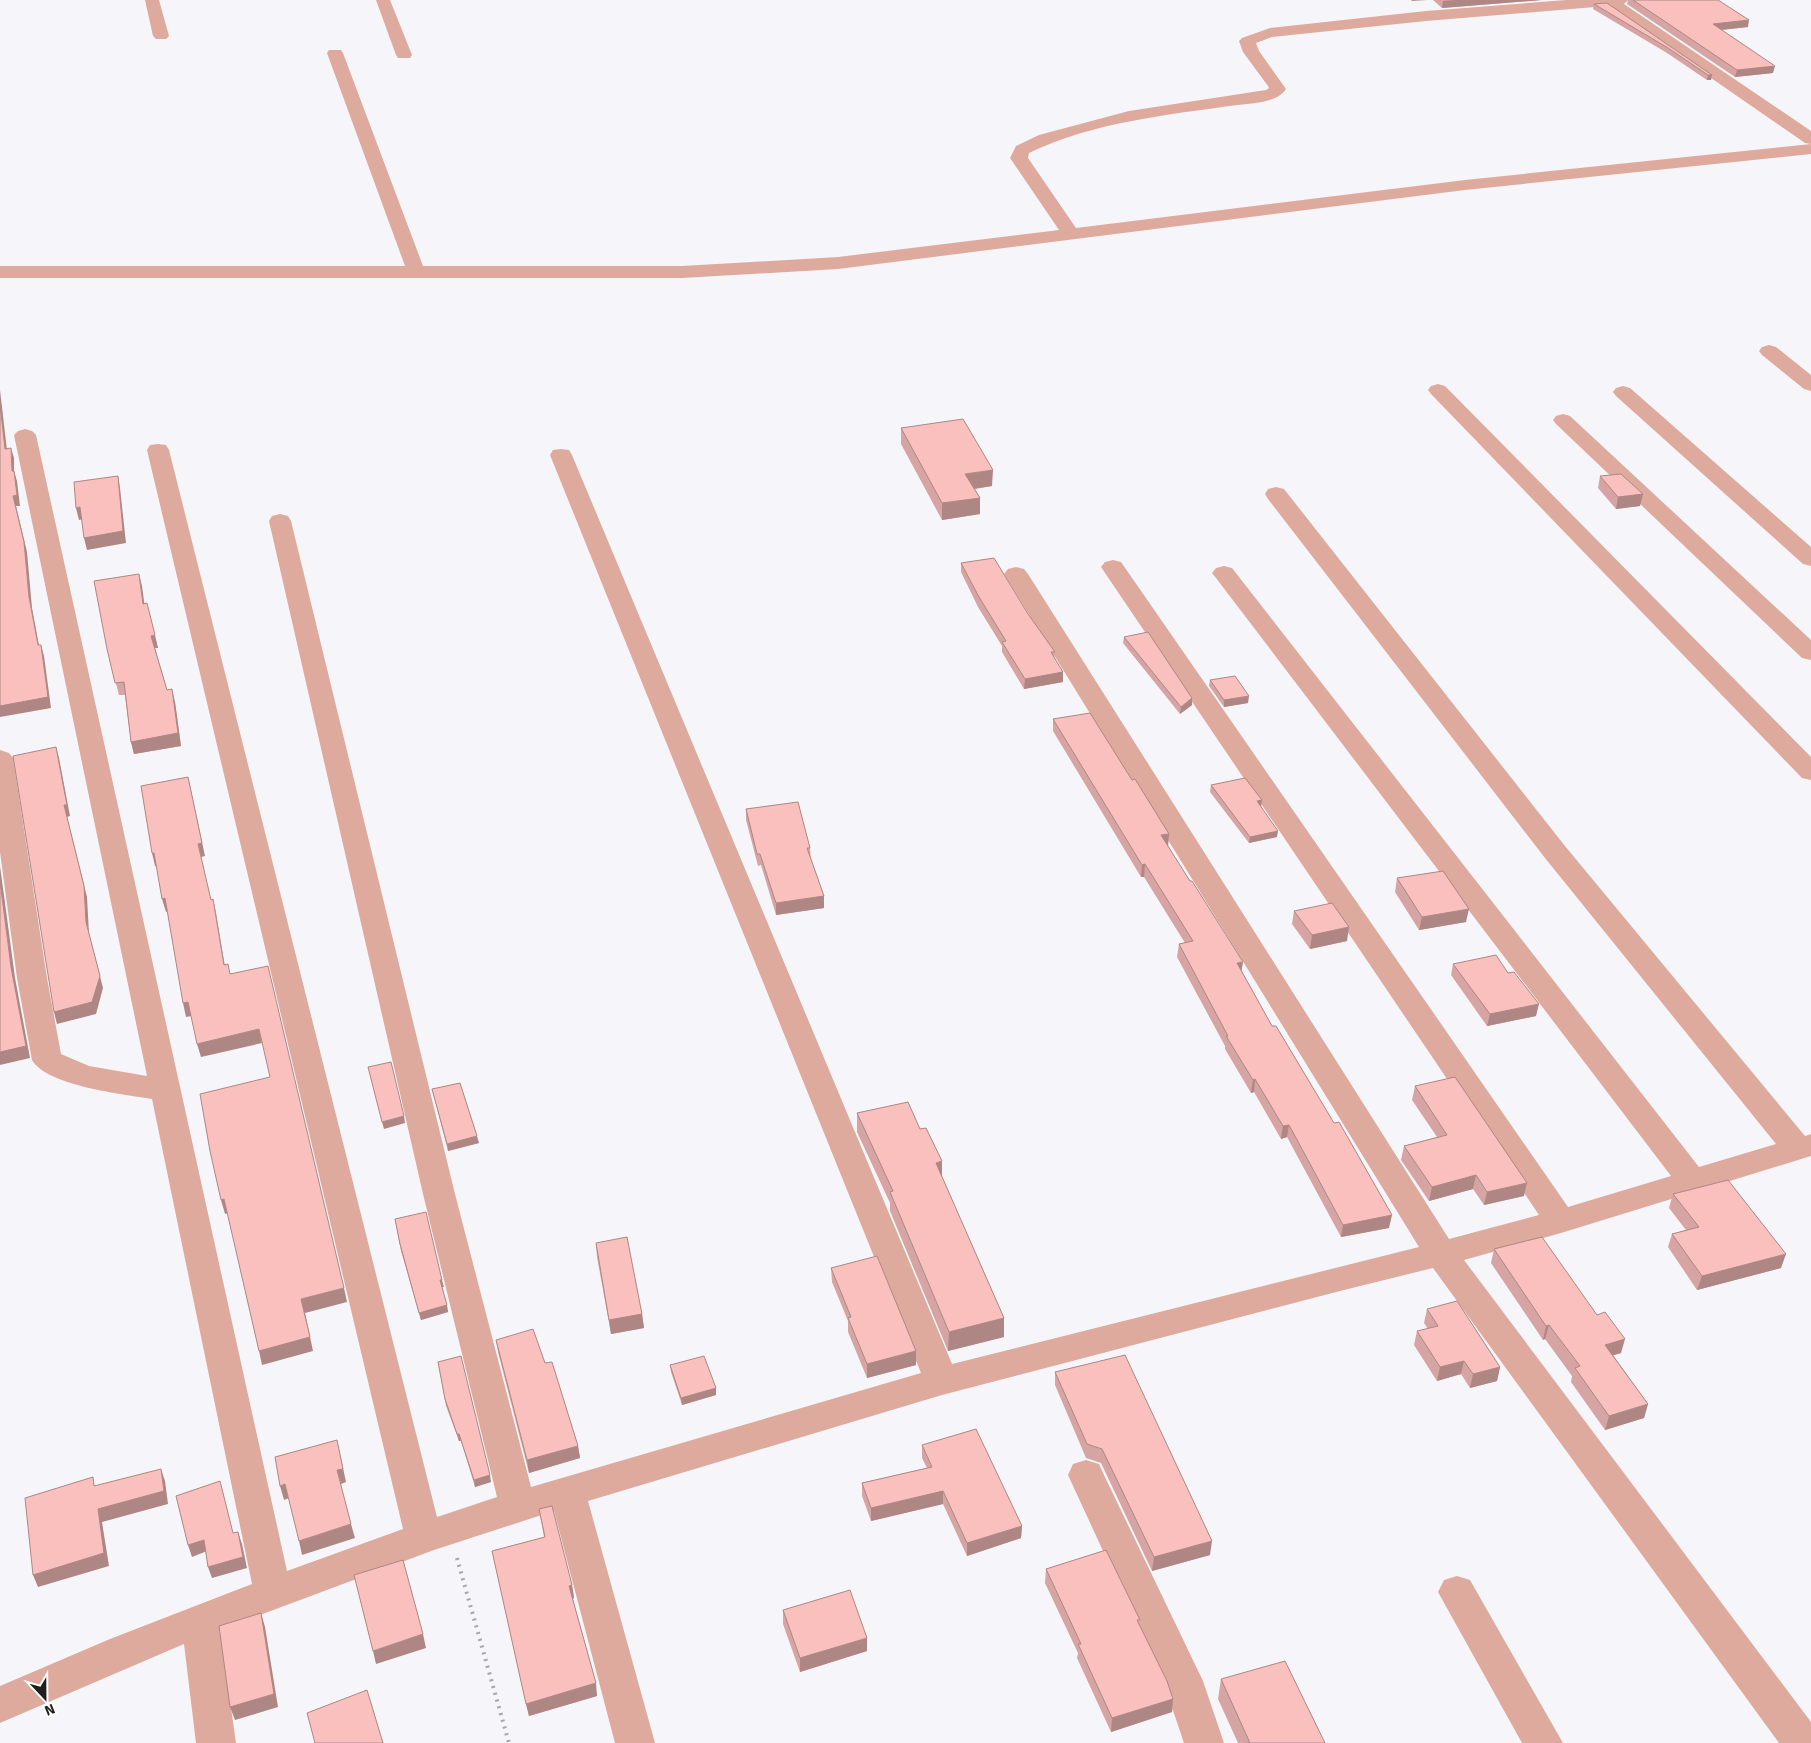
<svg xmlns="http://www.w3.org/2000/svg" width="1811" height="1743" font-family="Signika,sans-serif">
  <rect width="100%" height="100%" fill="#f6f6fa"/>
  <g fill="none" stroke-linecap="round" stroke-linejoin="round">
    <path stroke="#a7a7a9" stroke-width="4" stroke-dasharray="2 5" stroke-linecap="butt" d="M457 1558 509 1743"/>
    <path fill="#deaa9d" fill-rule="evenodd" d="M145 0H159L169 36 166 39H156L153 36Z
      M376 0H390L412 55 410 58H398L396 55Z
      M1566 0H1628L1624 4 1811 131V154L1465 190 838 269 682 278H0V266H405L327 53 329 50H341L343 53 423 266H682L838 257 1059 230 1010 158 1016 146 1039 135 1129 111 1266 90 1269 88 1268 86 1243 52 1239 41 1242 38 1270 28 1426 11ZM1607 6 1805 143 1811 144 1465 180 1076 228 1028 158 1029 153C1093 122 1167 115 1237 105 1252 103 1277 103 1286 89L1259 51 1256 43 1272 37 1426 21Z
      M1769 345 1776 347 1811 375V391L1804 389 1762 355 1759 351 1762 347Z
      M1438 384 1445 386 1811 757V780L1802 778 1431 394 1428 390 1431 386Z
      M1623 386 1630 388 1811 547V566L1803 564 1616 396 1613 392 1616 388Z
      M1563 414 1570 416 1811 640V660L1802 658 1556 424 1553 420 1556 416Z
      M25 429 32 431 36 435 287 1571 403 1529 147 450 150 445 158 444 166 445 169 450 437 1517 497 1497 423 1194 269 521 272 516 280 514 288 516 291 521 455 1194 531 1487 921 1373 550 455 553 450 561 449 569 450 572 455 952 1364 1419 1247 1004 574 1008 569 1016 567 1024 569 1028 574 1449 1239 1539 1215 1101 567 1105 562 1113 560 1121 562 1568 1207 1671 1176 1216 578 1212 573 1216 568 1224 566 1232 568 1699 1167 1776 1144 1545 858 1268 499 1265 494 1268 489 1276 487 1284 489 1565 846 1805 1136 1811 1134V1156L1561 1233 1464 1260 1811 1722V1743H1779L1433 1268 1344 1290 942 1395 588 1501 655 1743H615L554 1511 434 1550 220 1630 236 1743H196L184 1644 0 1723V1686L110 1639 252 1584 152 1099C123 1094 47 1086 32 1060L17 978 0 852V750L9 753 13 758 47 978 61 1054 89 1066 147 1076 14 435 18 431Z
      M1086 1460 1099 1464 1104 1475 1203 1681 1224 1743H1184L1163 1681 1068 1475 1073 1464Z
      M1457 1576 1470 1580 1563 1743H1522L1438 1592 1444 1580Z"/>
  </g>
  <path fill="#d6a5a3" d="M1433 0H1542L1442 8Z
    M1628 0H1718L1748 27 1721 30 1773 73 1735 77 1627 4Z
    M1607 3 1712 75 1711 80H1707L1667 53 1593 9 1594 4Z
    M901 428 992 486 975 489 980 498V514L942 520 901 444Z
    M1600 476 1640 506 1616 509 1598 488Z
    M961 563 1028 614 1055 652 1054 658 1063 672V682L1024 689 1002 652V646L978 607 961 572Z
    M139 574 144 603 158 648H155L167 690 175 702 181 746 134 754 131 742 125 695H119L107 649Z
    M1124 637 1192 698V705L1180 714 1123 643Z
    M1210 680 1248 703 1224 707 1209 686Z
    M1053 719 1132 780 1169 834 1168 846 1242 972 1272 1026 1389 1228 1341 1237 1287 1137 1281 1139 1254 1092 1251 1093 1225 1049V1046L1177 957 1179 944 1185 943 1144 877H1141L1053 731Z
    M1211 785 1262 800 1261 807 1277 837 1249 843 1210 792Z
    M746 809 810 848 811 859 824 896V908L776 915 761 865 758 866 746 820Z
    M1397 878 1466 922 1419 930 1395 892Z
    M1294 911 1347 941 1310 949 1292 924Z
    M1453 964 1536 1016 1487 1026 1451 975Z
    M1415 1086 1524 1196 1484 1205 1473 1189 1429 1201 1401 1160 1404 1146 1437 1137 1412 1100Z
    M432 1089 479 1143 448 1151Z
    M857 1113 920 1129 1004 1318V1337L948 1351 890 1211V1203L857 1132Z
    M1673 1194 1781 1268 1697 1290 1668 1247 1672 1234 1686 1230 1669 1208Z
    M395 1219 444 1287H442L448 1312 421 1320 401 1251Z
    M596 1243 642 1314 644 1328 611 1334 597 1257Z
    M1494 1249 1621 1353 1613 1355 1648 1404 1644 1418 1605 1430 1571 1382 1572 1376 1545 1339 1543 1340 1491 1263Z
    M831 1268 916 1351V1365L867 1378 848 1332V1321L832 1282Z
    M1427 1309 1500 1367 1497 1381 1470 1388 1461 1374 1437 1381 1414 1345 1417 1331 1428 1329 1424 1323Z
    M496 1340 545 1363 578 1446 580 1458 529 1473 498 1352Z
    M438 1362 491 1482 475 1487 461 1441H459L446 1406Z
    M670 1365 716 1395 682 1405 671 1372Z
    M1055 1372 1210 1555 1152 1571 1101 1463 1086 1458 1055 1385Z
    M922 1445 1022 1526 1021 1538 967 1556 943 1504 871 1521 862 1496V1483L927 1468 922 1458Z
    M539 1509 572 1585 574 1598 573 1599 597 1696 529 1716 492 1551 544 1537Z
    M1046 1569 1139 1624 1173 1699 1172 1712 1111 1732 1077 1658 1078 1653 1045 1583Z
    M783 1610 867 1651 800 1672 783 1624Z
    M1221 1679 1325 1743H1238L1218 1699Z"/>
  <path fill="#ae8684" d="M1412 0H1427L1411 1Z
    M1456 0H1542L1442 8 1443 1Z
    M1749 20 1748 27 1711 31 1713 24Z
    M1775 66 1773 73 1735 77 1737 70Z
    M1708 75H1712L1711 80H1707Z
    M0 390 8 459 5 449 0 405Z
    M11 448 14 458V481L12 471Z
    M993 470 992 486 965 490V474Z
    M14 471 17 481 20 506H16L27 552 32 608 41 656 38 645 29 597 13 496Z
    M118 476 120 488 126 543 87 550 84 538Z
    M1643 494 1640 506 1616 509 1618 497Z
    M980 498V514L942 520V503Z
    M80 507 83 519 79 520 76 508Z
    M139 574 142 586 146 616 143 604Z
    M155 635 158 648H154L151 636Z
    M41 645 44 656 51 708 0 717V706Z
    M1063 672V682L1024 689 1025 679Z
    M172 689 175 702 181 746 134 754 131 742Z
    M1249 696 1248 703 1224 707V700Z
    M1192 698V705L1180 714 1181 707Z
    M56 747 59 758 70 816 67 817 87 897 89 934 103 988 96 1014 57 1024 54 1012 86 922 64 805Z
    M188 777 205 856 201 857 198 844Z
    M1262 800 1261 807 1257 801Z
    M1278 831 1277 837 1249 843 1250 837Z
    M1169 834 1168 846 1160 848 1161 835Z
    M152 853H154L157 866H155Z
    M1145 864 1144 877H1141L1142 865Z
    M0 866 15 978 30 1058 0 1065V1052L11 967 0 881Z
    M824 896V908L776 915V903Z
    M165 898 168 911 166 912 162 899Z
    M213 899 216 913 227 979 224 965Z
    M1469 909 1466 922 1419 930 1422 917Z
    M1349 927 1347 941 1310 949 1312 935Z
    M1243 962 1241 974 1237 963Z
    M188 1002 192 1016 186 1017 183 1003Z
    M1539 1004 1536 1016 1487 1026 1490 1014Z
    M259 1029 262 1043 201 1057 197 1044Z
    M1255 1079 1254 1092 1251 1093 1253 1080Z
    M404 1116 405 1123 384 1129 382 1122Z
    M1289 1125 1287 1137 1281 1139 1283 1126Z
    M477 1136 479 1143 448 1151 447 1144Z
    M942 1161V1180L936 1163Z
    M1476 1175 1473 1189 1429 1201 1432 1187Z
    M1527 1183 1524 1196 1484 1205 1487 1192Z
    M224 1199 228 1213 225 1214 221 1200Z
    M1392 1215 1389 1228 1341 1237 1343 1225Z
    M1786 1254 1781 1268 1697 1290 1702 1276Z
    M440 1280H442L444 1287H441Z
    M344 1288 347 1302 305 1313 313 1351 262 1365 259 1351 301 1299Z
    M447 1305 448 1312 421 1320 419 1313Z
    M642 1314 644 1328 611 1334 609 1320Z
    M1004 1318V1337L948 1351 949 1332Z
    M1549 1325 1545 1339 1543 1340 1546 1326Z
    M1625 1339 1621 1353 1601 1359 1605 1345Z
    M916 1351V1365L867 1378V1364Z
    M1464 1361 1461 1374 1437 1381 1440 1367Z
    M1500 1367 1497 1381 1470 1388 1473 1374Z
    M716 1388V1395L682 1405 681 1398Z
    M1648 1404 1644 1418 1605 1430 1609 1416Z
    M457 1434H459L461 1441H459Z
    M337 1440 346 1482 341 1484 337 1470Z
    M578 1446 580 1458 529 1473 527 1460Z
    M161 1469 165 1481 168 1504 102 1522 109 1566 38 1587 33 1575 98 1509Z
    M490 1475 491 1482 475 1487 474 1480Z
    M285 1484 289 1498 284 1500 280 1486Z
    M943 1491V1504L871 1521V1508Z
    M351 1524 355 1538 302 1555 299 1541Z
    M1022 1526 1021 1538 967 1556V1543Z
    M238 1532 242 1544 247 1568 212 1578 208 1567Z
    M204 1540 207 1551 192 1557 188 1545Z
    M1212 1541 1210 1555 1152 1571 1154 1557Z
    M572 1585 574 1598 571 1599 569 1586Z
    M261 1613 265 1627 278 1707 235 1720 230 1707Z
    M423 1634 426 1648 376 1664 373 1651Z
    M867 1638V1651L800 1672V1658Z
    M596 1683 597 1696 529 1716 526 1704Z
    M1173 1699 1172 1712 1111 1732 1112 1718Z"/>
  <path fill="#f9c0bd" stroke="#ae8684" d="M1633 0H1718L1749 20 1713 24 1775 66 1737 70Z
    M1607 3 1712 75H1708L1668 48 1594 4Z
    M0 405 5 449 11 448 12 471H14L17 495 13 496 24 542 29 597 38 645H41L48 697 0 706Z
    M963 419 993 470 965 474 980 498 942 503 901 428Z
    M1621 474 1643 494 1618 497 1600 476Z
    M118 476 123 531 84 538 80 507 76 508 74 482Z
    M994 558 1028 614 1055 652H1051L1063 672 1025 679 1002 642 1006 641 979 597 961 563Z
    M139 574 143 604 147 603 155 635 151 636 167 690 172 689 178 733 131 742 124 682 115 683 107 649 94 581Z
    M1148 632 1192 698 1181 707 1124 637Z
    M1235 676 1249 696 1224 700 1210 680Z
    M1090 713 1132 780 1135 779 1169 834 1161 835 1190 881H1192L1243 962 1237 963 1272 1026H1276L1334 1123 1339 1122 1392 1215 1343 1225 1289 1125 1283 1126 1255 1079 1253 1080 1226 1036H1228L1179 944 1193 941 1145 864 1142 865 1053 719Z
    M56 747 67 805H64L84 886 86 922 100 976 92 1002 54 1012 13 756Z
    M188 777 202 843 198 844 211 900 213 899 224 965 228 964 230 974 268 966 344 1288 301 1299 310 1337 259 1351 224 1199 221 1200 210 1151 200 1094 270 1077 259 1029 197 1044 188 1002 183 1003 165 898 162 899 154 853H152L141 786Z
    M1245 778 1262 800 1257 801 1278 831 1250 837 1211 785Z
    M798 802 810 848H807L824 896 776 903 760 854H757L746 809Z
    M1443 871 1469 909 1422 917 1397 878Z
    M0 881 11 967 26 1046 0 1052Z
    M1332 903 1349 927 1312 935 1294 911Z
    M1496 955 1508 973 1514 972 1539 1004 1490 1014 1453 964Z
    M391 1062 404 1116 382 1122 368 1067Z
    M1455 1077 1527 1183 1487 1192 1476 1175 1432 1187 1404 1146 1447 1135 1415 1086Z
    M460 1083 477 1136 447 1144 432 1089Z
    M908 1102 920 1129 926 1128 942 1161 936 1163 1004 1318 949 1332 890 1192 893 1191 857 1113Z
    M1728 1180 1786 1254 1702 1276 1672 1234 1699 1227 1673 1194Z
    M426 1212 442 1280H440L447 1305 419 1313 400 1244 395 1219Z
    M627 1237 642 1314 609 1320 596 1243Z
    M1542 1237 1597 1315 1605 1312 1625 1339 1605 1345 1648 1404 1609 1416 1575 1368 1580 1366 1549 1325 1546 1326 1494 1249Z
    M877 1256 916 1351 867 1364 848 1318 851 1317 831 1268Z
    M1457 1301 1500 1367 1473 1374 1464 1361 1440 1367 1417 1331 1438 1326 1427 1309Z
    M533 1329 545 1363 552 1362 578 1446 527 1460 496 1340Z
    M1125 1355 1212 1541 1154 1557 1102 1449 1087 1444 1055 1372Z
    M461 1356 490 1475 474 1480 459 1434H457L445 1399 438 1362Z
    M704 1356 716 1388 681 1398 670 1365Z
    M976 1429 1022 1526 967 1543 943 1491 871 1508 862 1483 932 1467 922 1445Z
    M337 1440 343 1469 337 1470 351 1524 299 1541 285 1484 280 1486 275 1457Z
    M161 1469 164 1491 98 1509 104 1553 33 1575 25 1498 93 1477 94 1486Z
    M220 1481 233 1533 238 1532 243 1557 208 1567 204 1540 188 1545 176 1496Z
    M552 1506 572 1585 569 1586 596 1683 526 1704 492 1551 545 1537 539 1509Z
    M1106 1550 1140 1620H1137L1167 1681 1173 1699 1112 1718 1078 1644H1081L1046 1569Z
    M403 1560 423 1634 373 1651 354 1575Z
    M850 1590 867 1638 800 1658 783 1610Z
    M261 1613 274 1694 230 1707 219 1626Z
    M1285 1661 1325 1743H1250L1221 1679Z
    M367 1690 383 1743H315L307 1713Z"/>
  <g transform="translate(45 1698) rotate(158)" stroke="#ffffff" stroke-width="4" paint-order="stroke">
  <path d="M0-4L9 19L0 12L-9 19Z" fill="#1f1f20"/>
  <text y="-8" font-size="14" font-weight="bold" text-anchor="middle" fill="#1f1f20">N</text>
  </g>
</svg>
